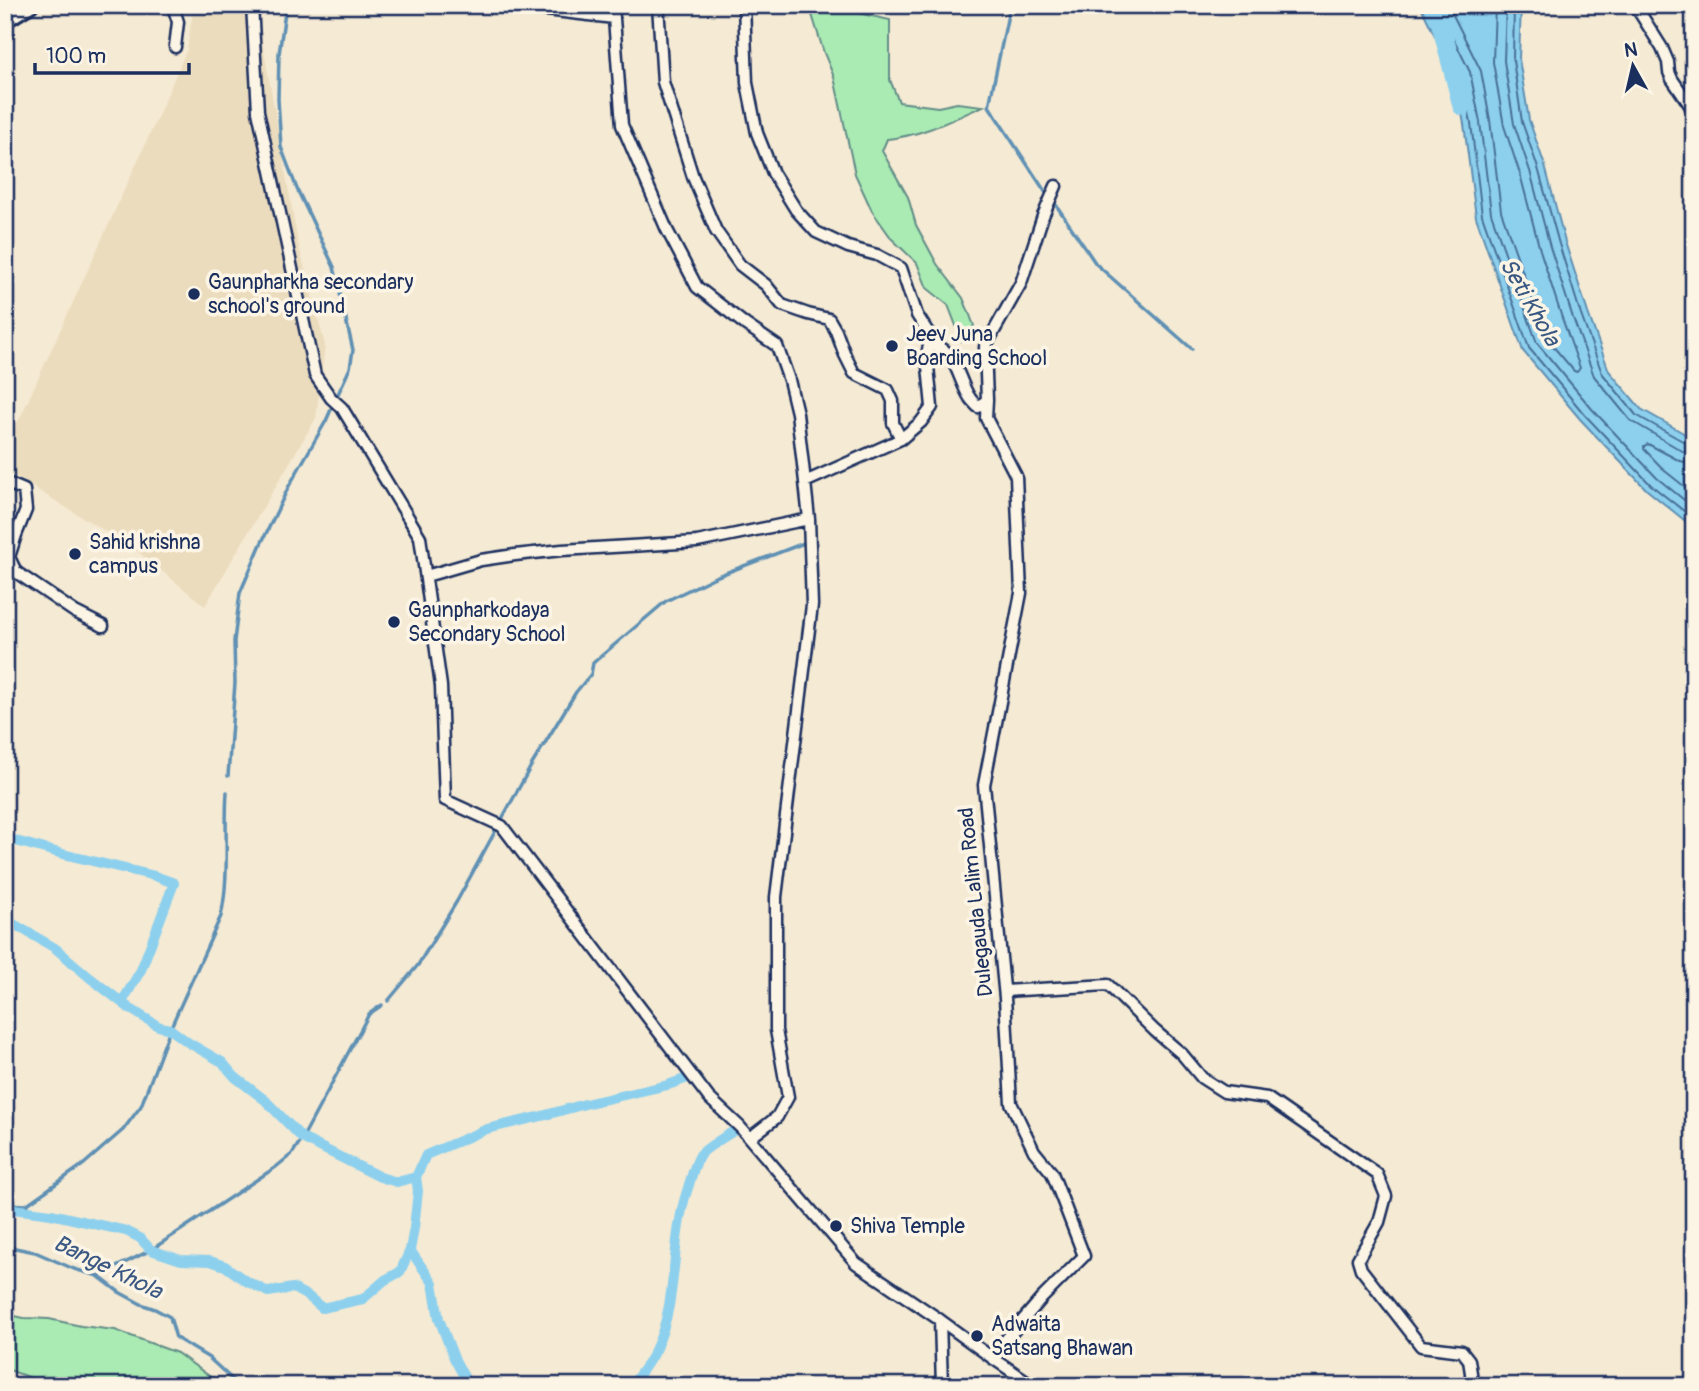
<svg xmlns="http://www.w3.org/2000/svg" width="1699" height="1391" font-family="Pangolin,sans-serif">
  <rect width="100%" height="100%" fill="#f5ead3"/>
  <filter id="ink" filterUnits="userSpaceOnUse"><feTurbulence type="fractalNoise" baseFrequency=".0143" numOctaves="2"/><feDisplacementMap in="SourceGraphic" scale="14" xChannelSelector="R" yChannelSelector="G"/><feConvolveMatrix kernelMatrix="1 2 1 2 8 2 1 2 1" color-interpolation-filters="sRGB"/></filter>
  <g filter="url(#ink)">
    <path fill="#ecdcbe" d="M194 5H256L298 243 325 345 316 418 205 606 136 550 5 470V445L21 416 154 125 187 49Z"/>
    <path fill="#aaebb3" stroke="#628d88" stroke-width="2" d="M809 5H854L853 12 890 20V80L899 102 938 107 957 103 983 106C952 120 921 136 887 139L882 151 908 197 916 225 937 264 963 298 970 315 974 326 969 336 962 341 948 305 927 288 917 263 892 239 872 211 855 174 834 77 824 53Z
      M5 1314 24 1318 49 1319 81 1326 115 1330 177 1353 219 1383 227 1386H41C33 1374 16 1376 5 1367Z"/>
    <path fill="#8dd0ee" stroke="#5f90b4" stroke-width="2" d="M1420 5H1521L1519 59 1529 120 1545 166 1565 242 1588 313 1609 371 1641 409 1694 439V528L1647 490 1580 419 1523 351 1476 217 1464 124 1455 77Z"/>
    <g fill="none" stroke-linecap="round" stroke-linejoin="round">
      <path stroke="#496f98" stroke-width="2" d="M1427 5 1462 75 1471 123 1482 215 1529 348 1585 415 1651 485 1694 519
        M1437 5 1470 72 1480 122 1491 213 1537 343 1592 409 1657 478 1694 508
        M1448 5 1481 71 1490 120 1501 211 1546 338 1574 371 1577 372 1580 368 1563 321 1540 250 1520 174 1504 126 1493 62 1495 5
        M1506 5 1504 61 1514 124 1530 171 1550 247 1573 318 1594 376 1630 420 1684 452 1694 454
        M1514 5 1513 60 1522 122 1538 168 1559 244 1581 315 1602 373 1636 415 1688 444 1694 445
        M1694 464 1680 461 1648 444 1644 446V449L1665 471 1694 494"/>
      <path stroke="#5f90b4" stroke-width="3.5" d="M286 5 279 54 278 99 281 147 297 189 334 267 353 350 350 368 338 394
        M1010 5 989 106 1046 193
        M1054 202 1096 264 1192 349
        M228 776 235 683 234 641 240 593 261 544 289 486 326 421 333 405
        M388 1001 418 965 457 901 531 766 576 692 591 674 593 663 666 601 715 577 804 543
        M303 1137 369 1014 382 1005
        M5 1204 26 1205 84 1164 123 1130 141 1106 170 1029 221 916C230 876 224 833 227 792
        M5 1246 35 1252 74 1269 98 1276 119 1292 141 1304 155 1309 170 1317 176 1338 209 1358 235 1382 249 1386
        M98 1276 151 1250 276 1167 292 1154 301 1140"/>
      <path stroke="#8dd0ee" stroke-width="10" d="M5 838 63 854 155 876 174 883 141 970 122 1002
        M5 919 55 948 89 977 129 1008 158 1026 170 1029 189 1043 222 1062 235 1077 265 1100 302 1138 380 1177 397 1182 416 1177
        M5 1208 51 1214 126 1231 140 1238 151 1250 181 1260 210 1261 225 1266 246 1281 268 1292 293 1288 309 1297 322 1308 363 1299 385 1280 400 1272 410 1250
        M469 1386 454 1358 439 1319 433 1283 410 1250 414 1228 418 1191 416 1177 426 1155 487 1129 542 1116 585 1104 668 1085 693 1076
        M631 1386C640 1374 649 1363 655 1350 679 1301 670 1242 687 1191 691 1179 694 1165 700 1155 706 1147 731 1133 740 1127"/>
      <path stroke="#8dd0ee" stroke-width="19" d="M1436 5 1462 106"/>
      <g stroke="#1b2f5e" stroke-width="15">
        <path id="minor" d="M171 5 173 6 178 22 175 47
          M252 5 258 111 315 375 331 398 342 408 420 537 441 686 445 800 502 826 709 1098 740 1127 856 1263 940 1320 991 1357 1034 1386
          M504 5 614 18
          M613 5 622 125 667 230 697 287 746 325 777 346 789 380 797 413 805 482
          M658 5 663 82 693 177 716 231 740 265 766 285 782 305 808 314 829 319 836 331 845 355 854 373 888 390 893 401V423L901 439
          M744 5 747 83 757 133 773 173 796 210 816 232 848 247 877 255 901 268 917 315 936 345
          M1635 5 1662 48 1668 62 1669 72 1672 79 1694 111
          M987 400 986 418 1016 476 1021 593 984 785 1005 998 1011 1103 1034 1151 1052 1173 1084 1256 1042 1298 991 1357
          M5 482 24 490 26 510 16 535 9 557 16 572 75 612 103 626
          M426 576 481 560 515 555 562 550 697 542 809 519 805 482 901 439 921 422 932 407 927 356 929 345C955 344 958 381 970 398 972 401 975 404 978 407L987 400 985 347 1021 283 1043 216 1056 186
          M1005 991 1108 985 1155 1031 1182 1054 1202 1078 1224 1092 1267 1098 1377 1174 1386 1196 1379 1222 1358 1259 1361 1269 1421 1346 1462 1351 1469 1360 1473 1386
          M750 1138 777 1117 788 1097 776 1030V897L812 605 809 519
          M940 1320 942 1386"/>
      </g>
      <g stroke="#1b2f5e" stroke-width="18">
        <path id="tertiary" d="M5 21 31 5"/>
      </g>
      <use href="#minor" stroke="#fcf5e5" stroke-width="10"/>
      <use href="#tertiary" stroke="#fcf5e5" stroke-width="12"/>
    </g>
  </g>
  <g fill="#1b2f5e" stroke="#fcf5e5" stroke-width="2.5">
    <circle cx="194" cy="294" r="7"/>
    <circle cx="892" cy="346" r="7"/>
    <circle cx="75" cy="554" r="7"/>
    <circle cx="394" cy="622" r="7"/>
    <circle cx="836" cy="1226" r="7"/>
    <circle cx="977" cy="1336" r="7"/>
  </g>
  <g text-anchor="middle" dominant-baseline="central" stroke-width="7" stroke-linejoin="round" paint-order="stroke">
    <g font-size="21" fill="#1b2f5e" stroke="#fcf5e5" text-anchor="start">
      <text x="208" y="282">Gaunpharkha secondary<tspan x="208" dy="24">school's ground</tspan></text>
      <text x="906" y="334">Jeev Juna<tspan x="906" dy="24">Boarding School</tspan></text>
      <text x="89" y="542">Sahid krishna<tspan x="89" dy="24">campus</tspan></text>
      <text x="408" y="610">Gaunpharkodaya<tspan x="408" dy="24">Secondary School</tspan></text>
      <text x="850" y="1226">Shiva Temple</text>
      <text x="991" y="1324">Adwaita<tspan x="991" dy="24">Satsang Bhawan</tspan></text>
    </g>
    <g font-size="21" fill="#1b2f5e" stroke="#fcf5e5">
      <text transform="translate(976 902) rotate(-96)">Dulegauda Lalim Road</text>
    </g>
    <g font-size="23" font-style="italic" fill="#385782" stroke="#fcf5e5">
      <text transform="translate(1530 302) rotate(60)">Seti Khola</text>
      <text transform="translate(108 1267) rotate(26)">Bange Khola</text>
    </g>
  </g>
  <rect width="1699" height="1391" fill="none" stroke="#fcf5e5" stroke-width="28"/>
  <rect x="14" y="14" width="1671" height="1363" fill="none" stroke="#1b2f5e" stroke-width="2.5" filter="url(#ink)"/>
  <g transform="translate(1633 66) rotate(352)" stroke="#fcf5e5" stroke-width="5" paint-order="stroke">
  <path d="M0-5L12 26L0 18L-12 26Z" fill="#1b2f5e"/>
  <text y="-10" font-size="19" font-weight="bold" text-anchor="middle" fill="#1b2f5e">N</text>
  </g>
  <path d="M35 63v10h154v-10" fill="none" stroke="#1b2f5e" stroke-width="3.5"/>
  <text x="46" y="63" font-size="21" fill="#1b2f5e" stroke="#fcf5e5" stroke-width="5" paint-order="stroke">100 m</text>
</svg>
